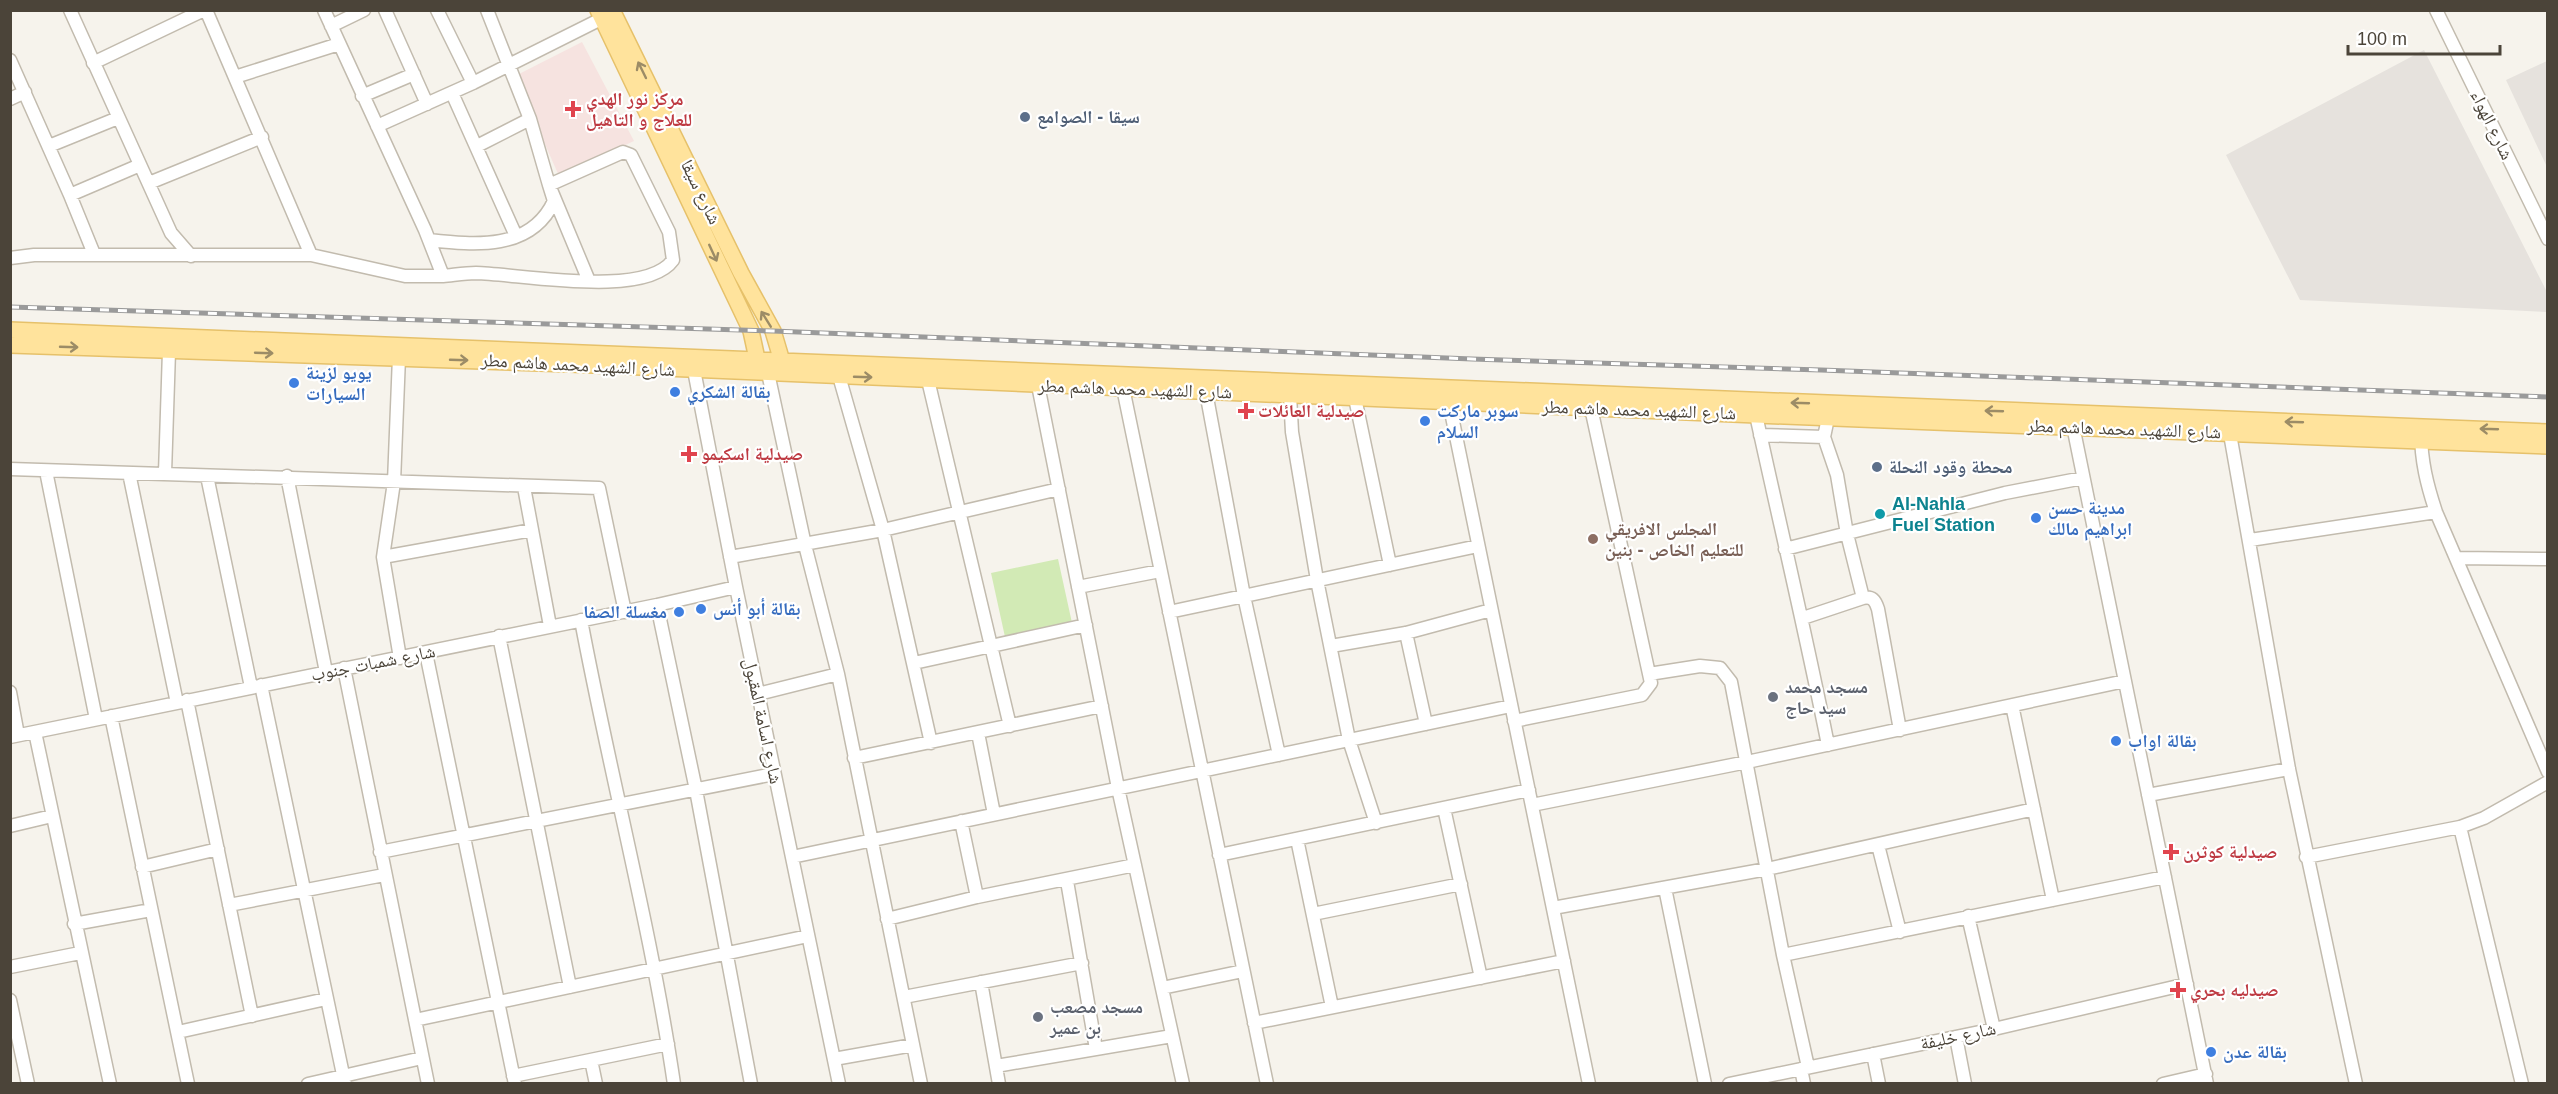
<svg xmlns="http://www.w3.org/2000/svg" width="2558" height="1094" font-family="Arial,'Noto Naskh Arabic',sans-serif">
  <rect width="100%" height="100%" fill="#f6f3ec"/>
  <path fill="#e6e2dd" d="M2424 50 2547 292V312L2300 300 2226 155Z
    M2547 61V167L2506 80Z"/>
  <path fill="#f6e3e0" d="M582 42 634 141 559 176 515 76Z"/>
  <path fill="#d2eab5" d="M1058 559 1072 623 1005 637 991 573Z"/>
  <g fill="none" stroke-linecap="round" stroke-linejoin="round">
    <g stroke="#c2bbae" stroke-width="15">
      <path id="minor" d="M70 10 171 233 191 256
        M206 10 311 255
        M324 10 425 230 443 276C454 275 465 273 476 273 521 274 645 299 673 260L669 232 631 155 623 152 549 185 554 201C531 251 475 245 429 240
        M385 10 427 104
        M437 10 473 83
        M487 10 530 119 549 185 589 281
        M2436 10 2548 239
        M331 26 364 10
        M10 60 70 195 94 254
        M93 63 204 10
        M235 77 339 44
        M452 93 516 236
        M362 96 414 74
        M10 99 25 92
        M377 126 473 83 603 18
        M49 146 118 118
        M477 146 530 119
        M149 183 262 137
        M70 195 140 165
        M10 258 34 255H311L405 276H443
        M399 357 394 482 383 557 400 658
        M695 362 694 370 736 587 839 1084
        M768 373 805 545 838 674 921 1084
        M839 376 883 530 931 743
        M928 380 1010 726
        M1038 385 1118 788 1183 1084
        M1123 388 1267 1084
        M1206 392 1244 596 1279 755
        M1290 395 1292 432 1317 580 1349 740 1376 823
        M1355 398 1390 565
        M1449 402 1589 1084
        M1827 409 1828 418 1824 437 1837 475 1847 534 1863 598
        M1756 415C1780 525 1806 634 1828 745
        M2072 421 2207 1084
        M2421 432C2421 461 2427 485 2436 512L2548 772
        M2230 434 2289 769 2356 1084
        M1760 435 1824 437
        M10 469 599 488 625 612
        M46 471 96 719
        M129 473 177 703
        M165 473 169 351
        M207 476 251 687
        M287 476 326 672
        M524 487 550 626
        M2250 540 2436 512
        M1785 549 2005 493 2083 478
        M383 557 532 530
        M730 557 883 530 1059 489
        M2457 558 2548 559
        M1078 587 1160 571
        M657 605 696 790 751 1084
        M1169 612 1478 546
        M1803 618 1863 598C1872 596 1875 600 1878 609L1900 730
        M581 620C610 775 651 928 674 1084
        M1406 633 1426 724
        M499 636 570 987
        M1331 646 1406 633 1491 610
        M426 653 515 1084
        M914 663 1086 625
        M344 668 428 1084
        M1649 674 1700 666 1720 668 1731 682 1783 955 1808 1067
        M261 685 345 1084
        M10 692 18 735
        M758 694 838 674
        M187 700 252 1016
        M2012 705 2053 900
        M111 716 188 1084
        M1514 721 1642 695 1651 683 1591 408
        M35 732 110 1084
        M978 733 994 814
        M10 737 657 605 736 587
        M854 758 1102 706
        M2148 795 2289 769
        M1532 805 1747 762 2125 681
        M1444 808 1481 978
        M961 821 977 897
        M10 826 52 816
        M1297 839 1332 1007
        M1878 845 1900 932
        M380 852 774 774
        M1219 855 1529 790
        M792 857 1511 706
        M2306 857 2460 827
        M142 867 218 849
        M1067 881 1096 1049
        M1665 888 1705 1084
        M229 905 384 875
        M1553 908 1767 869 2034 809
        M1313 914 1461 884
        M1968 916 1994 1029
        M887 919 977 897 1135 865
        M74 924 151 910
        M1783 955 2165 877
        M10 967 80 953
        M981 982 999 1084
        M1162 988 1243 971
        M904 997 1082 963
        M10 1000 28 1084
        M415 1020 808 936
        M1254 1023 1564 961
        M178 1032 326 999
        M1956 1037 1965 1084
        M1873 1054 1879 1084
        M834 1059 913 1045
        M591 1060 596 1084
        M996 1066 1172 1036
        M1801 1069 1804 1084
        M513 1076 668 1044
        M308 1084 422 1058
        M1729 1084 1994 1029 2187 984
        M2163 1084 2206 1074
        M2522 1084 2460 827 2484 818 2548 782"/>
    </g>
    <g stroke="#e6c16a" stroke-width="18">
      <path id="major" d="M598 10 751 331 759 368
        M612 10 741 273 773 331 784 368
        M10 330 2548 432
        M10 345 570 364 1756 415 2548 446"/>
    </g>
    <use href="#minor" stroke="#fff" stroke-width="12"/>
    <use href="#major" stroke="#ffe39c" stroke-width="15"/>
    <g stroke="#9a9a9a" stroke-width="5">
      <path id="rail" d="M10 307 773 331 1472 359 1821 370 2548 397"/>
    </g>
    <use href="#rail" stroke="#fff" stroke-width="3" stroke-dasharray="9" stroke-linecap="butt"/>
  </g>
  <defs><path id="oneway-shaft" d="M-6 0H5M1.5-3L5.5 0L1.5 3" fill="none" stroke-width="1.6" stroke-linecap="round" stroke-linejoin="round" transform="scale(1.5)"/></defs>
  <g stroke="#9c8c66">
    <use href="#oneway-shaft" transform="translate(642 70) rotate(-116)"/>
    <use href="#oneway-shaft" transform="translate(713 253) rotate(65)"/>
    <use href="#oneway-shaft" transform="translate(766 319) rotate(-122)"/>
    <use href="#oneway-shaft" transform="translate(69 347) rotate(2)"/>
    <use href="#oneway-shaft" transform="translate(264 353) rotate(2)"/>
    <use href="#oneway-shaft" transform="translate(459 360) rotate(2)"/>
    <use href="#oneway-shaft" transform="translate(863 377) rotate(2)"/>
    <use href="#oneway-shaft" transform="translate(1800 403) rotate(-178)"/>
    <use href="#oneway-shaft" transform="translate(1994 411) rotate(-178)"/>
    <use href="#oneway-shaft" transform="translate(2294 422) rotate(-178)"/>
    <use href="#oneway-shaft" transform="translate(2489 429) rotate(-178)"/>
  </g>
  <g fill="#e0444e" stroke="#fff" stroke-width="2">
    <path d="M570 100h6v6h6v6h-6v6h-6v-6h-6v-6h6z"/>
    <path d="M1243 402h6v6h6v6h-6v6h-6v-6h-6v-6h6z"/>
    <path d="M686 445h6v6h6v6h-6v6h-6v-6h-6v-6h6z"/>
    <path d="M2168 843h6v6h6v6h-6v6h-6v-6h-6v-6h6z"/>
    <path d="M2175 981h6v6h6v6h-6v6h-6v-6h-6v-6h6z"/>
  </g>
  <g fill="#5c6f8a" stroke="#fff" stroke-width="2">
    <circle cx="1025" cy="117" r="6"/>
    <circle cx="1877" cy="467" r="6"/>
  </g>
  <g fill="#3f7fe0" stroke="#fff" stroke-width="2">
    <circle cx="294" cy="383" r="6"/>
    <circle cx="675" cy="392" r="6"/>
    <circle cx="1425" cy="421" r="6"/>
    <circle cx="2036" cy="518" r="6"/>
    <circle cx="701" cy="609" r="6"/>
    <circle cx="679" cy="612" r="6"/>
    <circle cx="2116" cy="741" r="6"/>
    <circle cx="2211" cy="1052" r="6"/>
  </g>
  <circle fill="#0f9aa8" stroke="#fff" stroke-width="2" cx="1880" cy="514" r="6"/>
  <circle fill="#8d6e63" stroke="#fff" stroke-width="2" cx="1593" cy="539" r="6"/>
  <g fill="#6b7280" stroke="#fff" stroke-width="2">
    <circle cx="1773" cy="697" r="6"/>
    <circle cx="1038" cy="1017" r="6"/>
  </g>
  <g text-anchor="middle" dominant-baseline="central" stroke-width="4.5" stroke-linejoin="round" paint-order="stroke">
    <g font-size="18" font-weight="bold" fill="#be3a42" stroke="#fff" text-anchor="start">
      <text x="586" y="99">مركز نور الهدي<tspan x="586" dy="21">للعلاج و التاهيل</tspan></text>
      <text x="1258" y="411">صيدلية العائلات</text>
      <text x="701" y="454">صيدلية اسكيمو</text>
      <text x="2183" y="852">صيدلية كوثرن</text>
      <text x="2190" y="990">صيدليه بحري</text>
    </g>
    <g font-size="18" font-weight="bold" fill="#4e5e75" stroke="#fff" text-anchor="start">
      <text x="1037" y="117">سيقا - الصوامع</text>
      <text x="1889" y="467">محطة وقود النحلة</text>
    </g>
    <g font-size="18" fill="#4b4439" stroke="#fff">
      <text transform="translate(2492 125) rotate(64)">شارع الهواء</text>
      <text transform="translate(701 192) rotate(64)">شارع سيقا</text>
      <text transform="translate(578 365) rotate(3)">شارع الشهيد محمد هاشم مطر</text>
      <text transform="translate(1135 389) rotate(2)">شارع الشهيد محمد هاشم مطر</text>
      <text transform="translate(1639 410) rotate(2)">شارع الشهيد محمد هاشم مطر</text>
      <text transform="translate(2124 429) rotate(2)">شارع الشهيد محمد هاشم مطر</text>
      <text transform="translate(373 663) rotate(-11)">شارع شمبات جنوب</text>
      <text transform="translate(763 721) rotate(78)">شارع اسامة المقبول</text>
      <text transform="translate(1958 1036) rotate(-12)">شارع خليفة</text>
    </g>
    <g font-size="18" font-weight="bold" fill="#366cbe" stroke="#fff" text-anchor="start">
      <text x="306" y="373">يويو لزينة<tspan x="306" dy="21">السيارات</tspan></text>
      <text x="687" y="392">بقالة الشكري</text>
      <text x="1437" y="411">سوبر ماركت<tspan x="1437" dy="21">السلام</tspan></text>
      <text x="2048" y="508">مدينة حسن<tspan x="2048" dy="21">ابراهيم مالك</tspan></text>
      <text x="713" y="609">بقالة أبو أنس</text>
      <text x="667" y="612" text-anchor="end">مغسلة الصفا</text>
      <text x="2128" y="741">بقالة اواب</text>
      <text x="2223" y="1052">بقالة عدن</text>
    </g>
    <g font-size="18" font-weight="bold" fill="#0d838f" stroke="#fff" text-anchor="start">
      <text x="1892" y="504">Al-Nahla<tspan x="1892" dy="21">Fuel Station</tspan></text>
    </g>
    <g font-size="18" font-weight="bold" fill="#785e54" stroke="#fff" text-anchor="start">
      <text x="1605" y="529">المجلس الافريقي<tspan x="1605" dy="21">للتعليم الخاص - بنين</tspan></text>
    </g>
    <g font-size="18" font-weight="bold" fill="#5b616d" stroke="#fff" text-anchor="start">
      <text x="1785" y="687">مسجد محمد<tspan x="1785" dy="21">سيد حاج</tspan></text>
      <text x="1050" y="1007">مسجد مصعب<tspan x="1050" dy="21">بن عمير</tspan></text>
    </g>
  </g>
  <rect width="2558" height="1094" fill="none" stroke="#4b4439" stroke-width="24"/>
  <path d="M2348 45v9h152v-9" fill="none" stroke="#4b4439" stroke-width="3"/>
  <text x="2357" y="45" font-size="18" fill="#4b4439" stroke="#ffffff" stroke-width="4.5" paint-order="stroke">100 m</text>
</svg>
